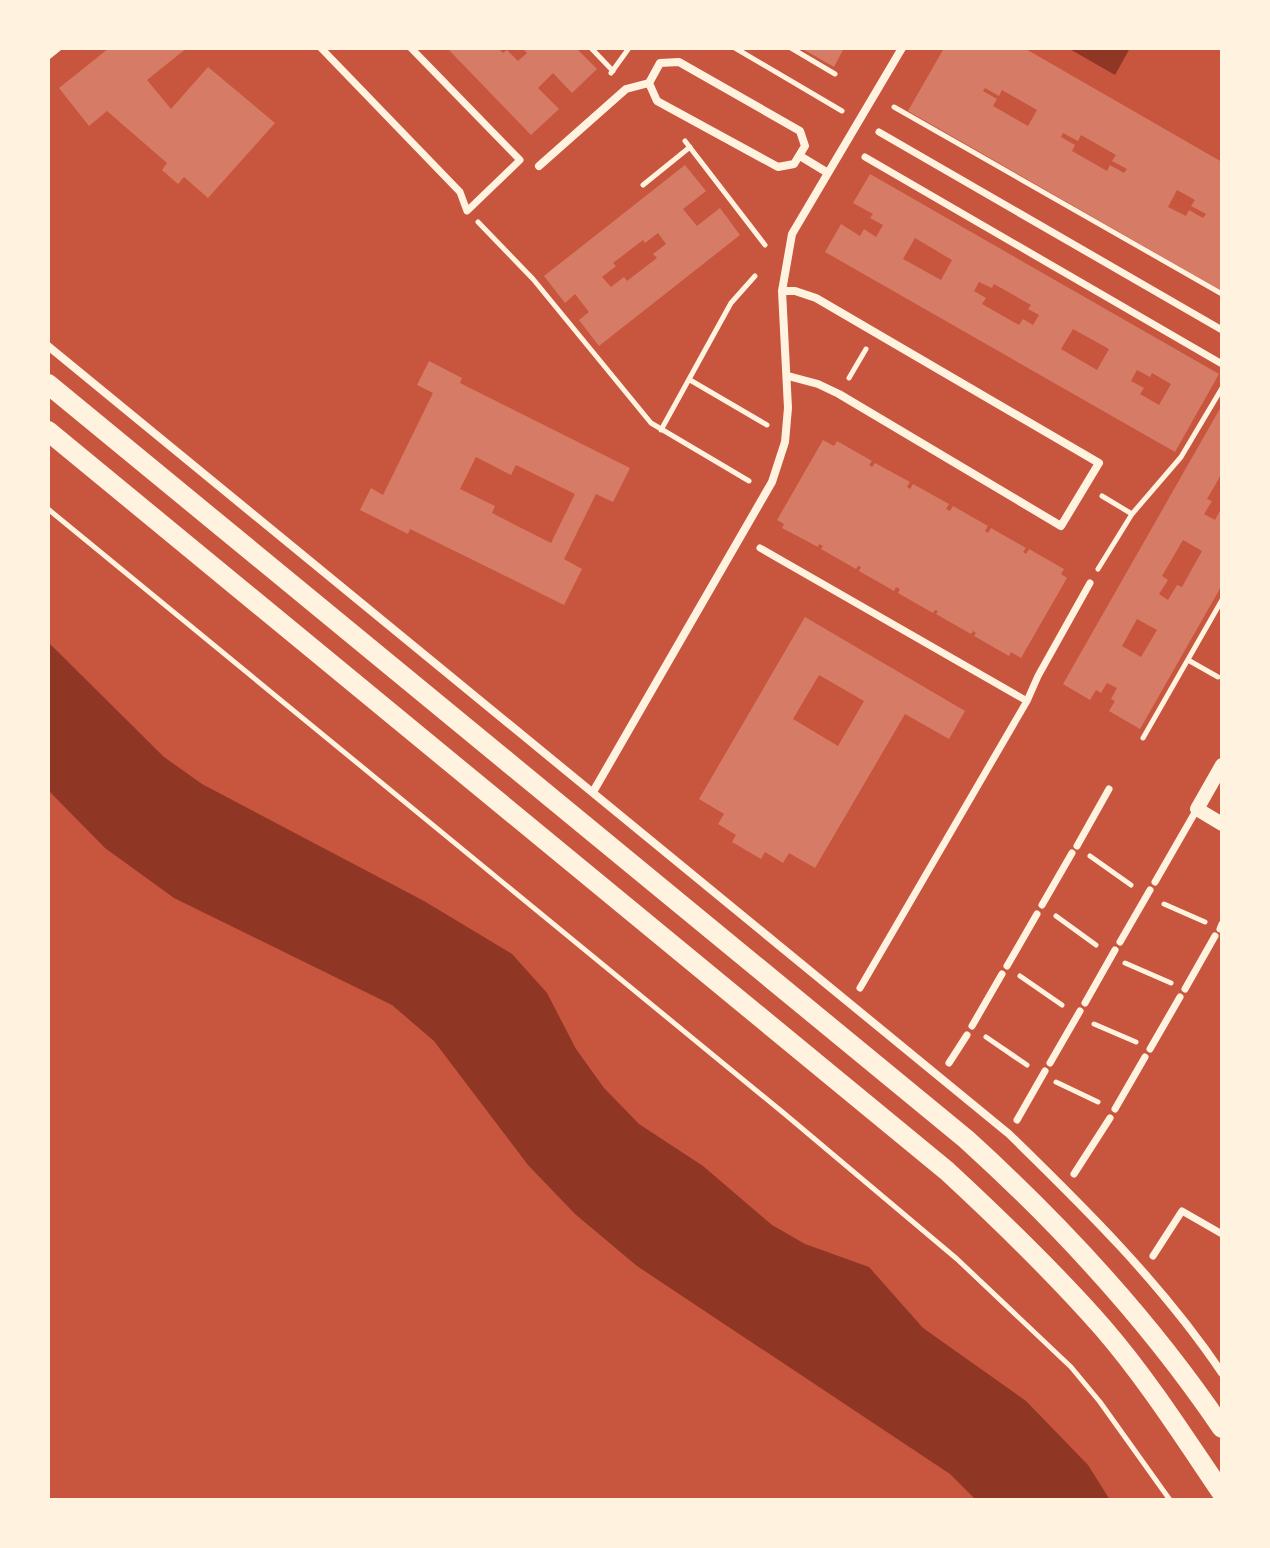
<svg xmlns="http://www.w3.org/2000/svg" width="1270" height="1548" font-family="Manrope,sans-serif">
  <rect width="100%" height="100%" fill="#c8553d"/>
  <path fill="#8f3625" d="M1068 48H1130L1115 75Z
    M48 642 164 757 202 784 424 901 512 954 547 993 576 1049 604 1088 639 1124 703 1166 772 1225 805 1244 869 1267 923 1328 1026 1401 1088 1465 1110 1500H976L950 1474 637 1266 575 1214 528 1165 434 1041 392 1005 174 898 105 848 48 790Z"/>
  <path fill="#d67c66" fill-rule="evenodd" d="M109 48H187L147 80 171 109 208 67 275 123 208 198 184 177 178 184 162 170 167 163 107 111 89 126 59 88Z
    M447 48H498L503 53 507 50 518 61 527 53 522 48H576L597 69 572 93 553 73 538 88 559 109 531 135Z
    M801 48H844L834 67Z
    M944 48H1024L1222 162V291L908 111ZM985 88 999 96 1002 90 1037 110 1028 126 993 106 997 99 983 91ZM1063 133 1078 141 1081 135 1116 155 1112 161 1127 169 1124 173 1110 165 1107 171 1072 151 1075 145 1061 137ZM1177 190 1195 200 1191 206 1206 214 1203 218 1189 210 1186 216 1168 207Z
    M685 165 706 191 683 209 697 226 720 208 740 235 599 346 579 320 589 312 575 294 565 303 544 276ZM658 233 666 244 653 254 657 258 627 281 624 277 611 287 602 277 616 266 613 263 643 240 645 243Z
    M870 174 1219 374 1175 452 825 252 841 224 860 236 864 229 876 237 883 225 870 218 873 214 853 203ZM915 238 952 260 941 280 903 259ZM979 282 992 288 994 284 1031 305 1028 309 1039 315 1033 325 1023 319 1019 325 982 304 986 298 974 291ZM1073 329 1109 349 1097 370 1061 349ZM1137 370 1150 377 1152 373 1171 384 1159 405 1140 394 1144 388 1131 381Z
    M429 361 462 378 460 383 630 468 613 502 596 494 568 551 564 559 582 569 564 605 410 529 408 534 360 510 371 488 383 495 433 393 417 385ZM476 457 511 475 516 465 575 494 551 543 492 513 495 506 460 489Z
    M1222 405V473L1207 499 1212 501 1204 514 1215 520 1222 507V585L1140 729 1109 711 1115 701 1111 699 1117 688 1107 683 1101 693 1096 690 1090 700 1063 684ZM1183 540 1202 551 1182 587 1177 585 1168 600 1159 594 1168 580 1162 576ZM1137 619 1157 630 1141 657 1122 646Z
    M823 440 834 446 837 441 872 461 869 465 872 467 875 463 910 482 907 487 910 489 913 484 949 504 946 509 950 511 953 506 988 526 985 531 988 533 991 528 1026 548 1023 552 1026 554 1029 549 1064 569 1061 574 1067 578 1021 658 1011 652 1009 656 974 636 976 633 973 631 971 634 936 614 938 611 935 610 933 613 898 593 900 589 896 587 894 591 859 571 861 567 858 566 856 569 821 549 823 546 819 544 818 547 782 528 784 524 777 520Z
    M805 617 965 711 949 739 905 714 815 868 789 853 783 863 765 852 761 859 732 842 736 835 718 824 724 814 699 799ZM819 675 864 701 838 746 793 719Z"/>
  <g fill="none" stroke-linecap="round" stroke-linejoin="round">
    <path stroke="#fff3e0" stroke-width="5" d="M591 48 613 71
      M735 48 842 111
      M791 48 835 74
      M611 73 629 48
      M894 107 1222 294
      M685 141 765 245
      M643 185 690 147
      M478 222 533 279 651 423 749 481
      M849 378 866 349
      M690 380 767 425
      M661 430 731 303 755 276
      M1102 496 1132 514
      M48 509 786 1115 957 1259 1071 1367 1100 1402 1170 1500
      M1098 569 1132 514 1181 457 1222 388
      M1188 660 1218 677
      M1143 738 1222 600
      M1090 856 1131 885
      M1164 904 1205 922
      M1056 916 1096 945
      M1125 963 1171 983
      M1020 976 1062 1005
      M1094 1024 1136 1042
      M986 1037 1027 1065
      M1056 1082 1098 1102"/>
    <path stroke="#fff3e0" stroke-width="7" d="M321 48 460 192 467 211 520 160 411 48
      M48 56 58 48
      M879 132 1222 330
      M865 157 1222 364
      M760 548 1027 701
      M1077 846 1109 789
      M1155 882 1197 809
      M1042 905 1072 853
      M1220 929 1222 924
      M1120 942 1150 890
      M1007 966 1037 914
      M860 988 1027 701 1038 676 1090 583
      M1185 989 1215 936
      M1085 1003 1115 950
      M972 1026 1002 974
      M1150 1049 1180 997
      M949 1063 967 1035
      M1050 1063 1080 1011
      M1115 1109 1145 1057
      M1017 1120 1045 1071
      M1074 1174 1110 1118
      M1153 1256 1182 1211 1222 1234"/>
    <path stroke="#fff3e0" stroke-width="8" d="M679 62 800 131 805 146 794 164 778 167 657 101 649 83 660 63Z
      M800 156 828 173
      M539 166 626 89 649 83
      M782 291H795L816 298 1099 463 1061 526 839 394 818 384 788 376
      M48 346 1009 1134C1085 1208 1162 1284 1222 1373
      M593 792 772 482 785 442 788 408 782 291 792 234 902 48"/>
    <path stroke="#fff3e0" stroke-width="14" d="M1222 765 1197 809 1222 824"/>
    <path stroke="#fff3e0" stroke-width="20" d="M48 384 966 1139C1063 1227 1149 1320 1222 1428
      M48 431 947 1171C1001 1221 1054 1272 1103 1328 1147 1379 1184 1437 1222 1493"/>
  </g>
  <rect width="1270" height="1548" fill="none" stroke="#fff3e0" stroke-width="100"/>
</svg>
